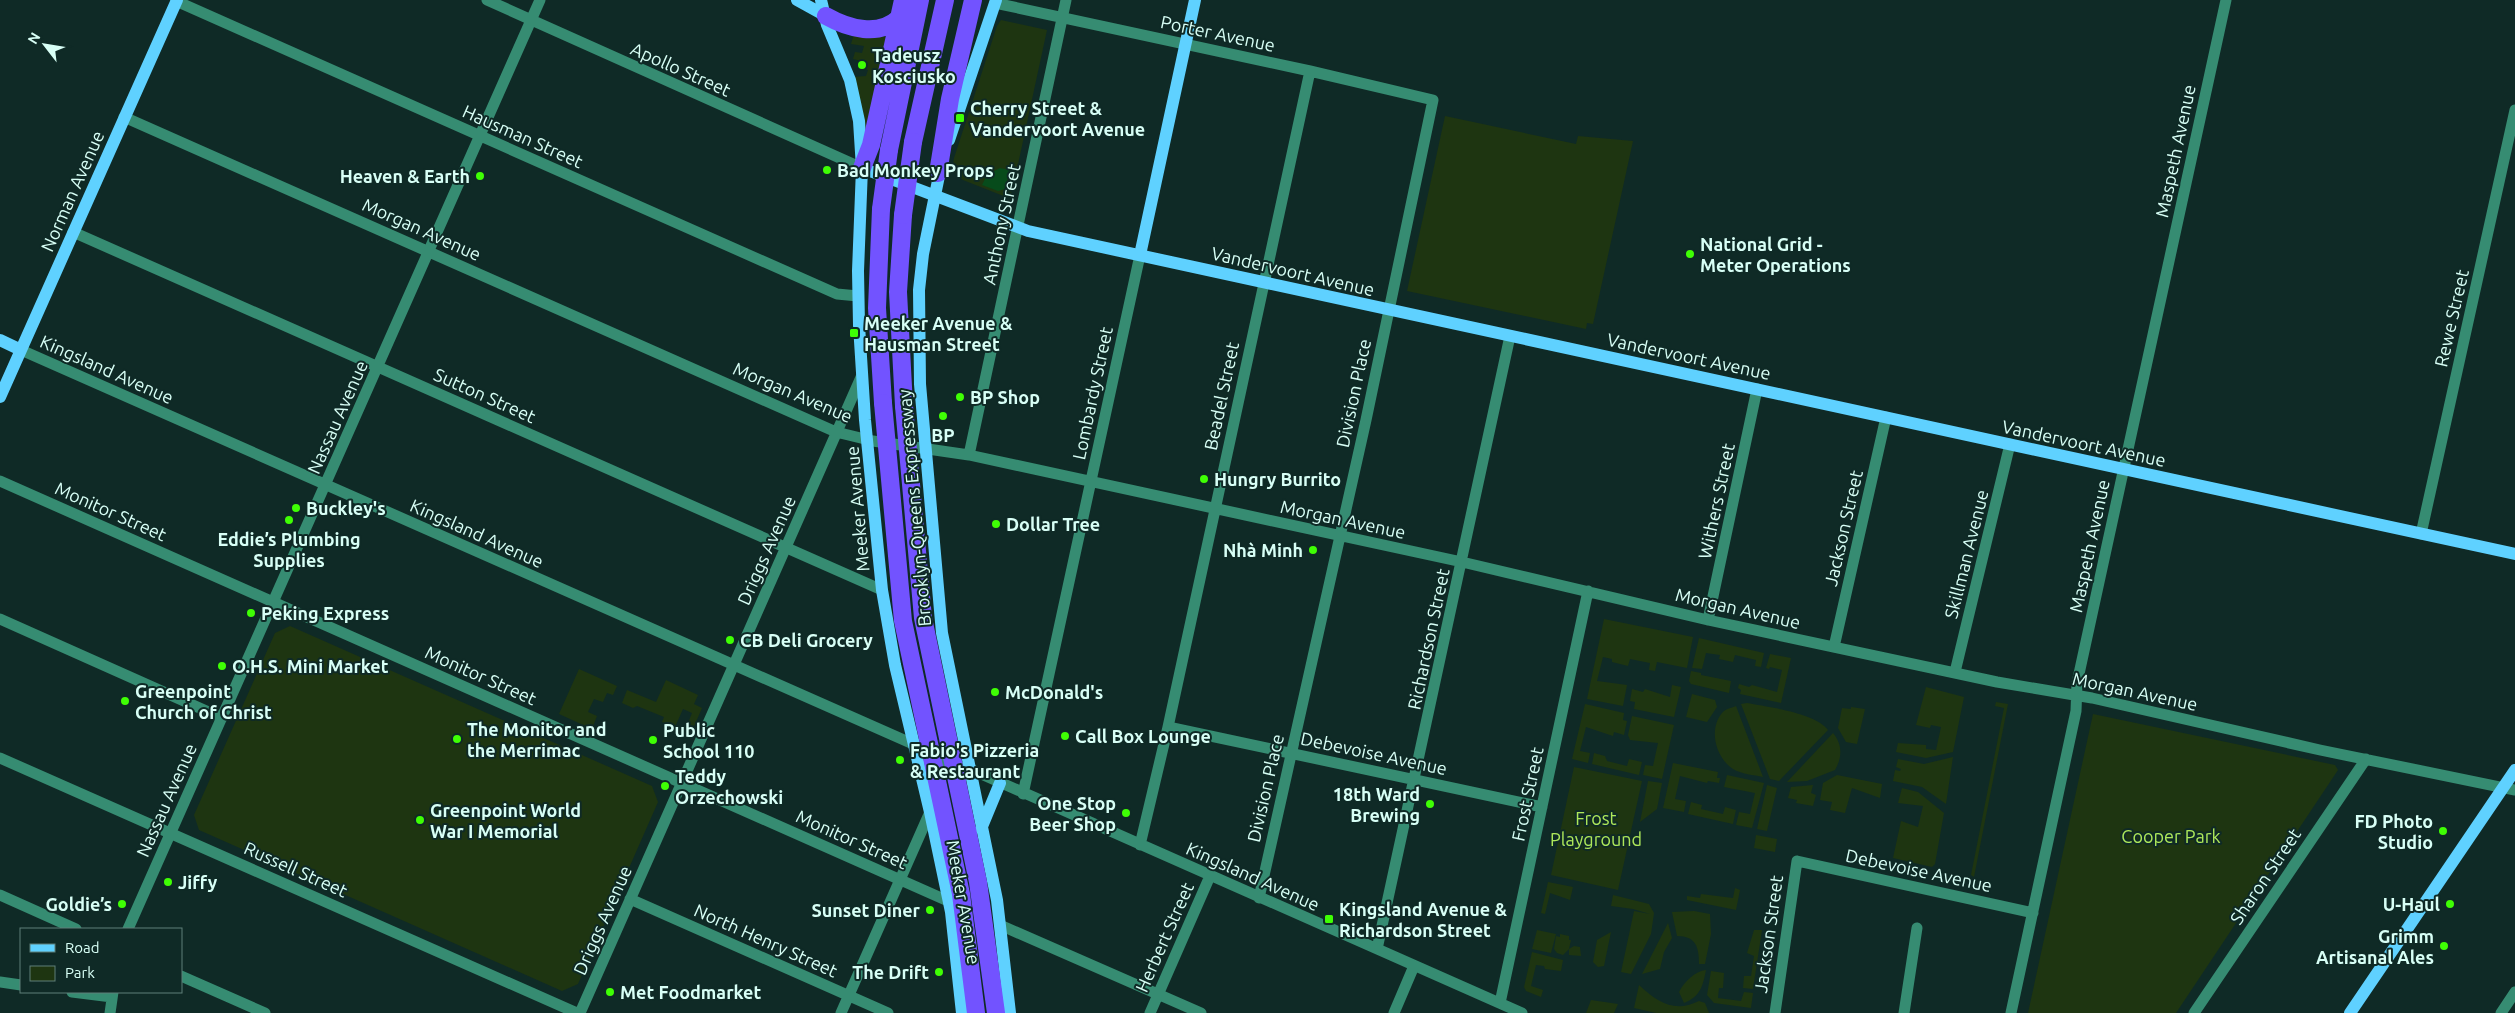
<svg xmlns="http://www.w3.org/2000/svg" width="2515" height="1013" font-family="Ubuntu,sans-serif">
  <rect width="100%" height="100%" fill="#0f2a26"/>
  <path fill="#1e3511" d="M1001 20 1047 30 1012 192 1006 197 963 180C954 175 952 167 954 158L997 26Z
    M854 34 883 36 887 39 868 133H864L852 77 866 76 868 70 860 68 862 61 853 59 855 52 862 53 864 46 851 44Z
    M1445 116 1576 144 1578 136 1633 141 1593 324 1587 323 1586 329 1407 291Z
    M1604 619 1693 637 1687 668 1657 662 1655 671 1649 670 1650 663 1630 659 1628 666 1612 662V659L1603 657 1597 681 1627 685 1623 706 1587 699Z
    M290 626 652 786 658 802 578 984 562 991 199 830 194 815 275 633Z
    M1699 638 1764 653 1761 667 1755 666 1756 660 1735 655 1733 662 1719 659 1720 655 1706 653 1702 669 1692 668Z
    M1770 654 1791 658 1781 703 1740 694 1741 690 1738 688 1739 684 1749 687 1752 685 1777 692 1782 670 1770 667 1769 669 1766 668Z
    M579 669 617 686 613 695 607 693 603 702 594 699 588 712 597 716 592 729 559 714Z
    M1691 671 1701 673V675L1731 681 1729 693 1691 684 1689 681Z
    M666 680 698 695 694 704 702 708 692 731 686 728 692 713 683 709 675 727 662 722 664 717 637 706 633 708 622 703 627 690 656 702Z
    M1672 685 1681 687 1674 717 1634 709 1635 702 1630 701 1632 689 1643 692 1645 689 1670 697Z
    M1926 687 1964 697 1953 752 1926 758 1896 752 1898 743 1926 745V749L1936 750 1941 727 1931 725 1930 728 1916 725Z
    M1692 694 1715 700 1717 707 1707 722 1686 717Z
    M1996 702 2008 704 1974 877 1971 875 2004 708 1995 706Z
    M1747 703C1768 707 1816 713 1828 730L1779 781 1770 779 1741 704Z
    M1585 704 1624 713 1623 720 1627 721 1624 735 1614 732 1613 736 1586 727 1580 751 1590 753 1588 763 1572 759Z
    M1736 706 1763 777C1754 775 1741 774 1733 769 1716 758 1708 730 1722 713 1725 709 1731 708 1736 706Z
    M1851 707 1865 709 1857 744 1846 742 1838 728 1842 708 1851 709Z
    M2093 714 2335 765 2338 770 2176 1013H2028Z
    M1632 716 1674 725 1662 779 1643 775 1645 765 1653 766 1658 743 1630 740 1628 735Z
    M1833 733C1843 745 1842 758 1835 770L1807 781 1787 782Z
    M1594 753 1605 756 1607 761 1627 766 1629 759 1642 762 1639 775 1592 764Z
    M1953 757 1946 804 1922 787 1893 781 1895 770 1900 771 1901 769 1896 767 1898 759 1924 764Z
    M1673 763 1718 772 1717 778H1720L1719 783 1708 781 1707 783 1680 776 1675 799 1686 801 1684 812 1663 808Z
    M1574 767 1642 781 1618 890 1551 875Z
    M1727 775 1764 783 1752 828 1736 825 1739 812 1750 814 1755 793 1724 787Z
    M1837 775 1882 784 1880 798 1852 788 1845 813 1830 810 1832 802 1820 800 1823 783Z
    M1648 781 1662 783 1657 809 1640 822Z
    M1767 785 1777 788 1767 831 1757 829Z
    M1813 785 1811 793 1816 795 1813 806 1796 803 1797 800 1788 798 1791 787Z
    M1902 788 1918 792 1944 813 1935 864 1932 867 1893 858 1901 821 1918 827 1923 806 1898 803Z
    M1691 802 1702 805 1701 809 1723 814 1725 807 1736 810 1733 824 1688 814Z
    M1756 835 1777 839 1775 852 1754 848Z
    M1548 882 1573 887 1570 900 1550 893 1545 914 1541 913Z
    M1735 888 1740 890 1736 910 1687 900V896L1700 898 1701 894 1733 898Z
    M1613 895 1649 904 1654 913 1651 934 1631 974 1621 972 1634 911 1650 914 1633 909 1611 906Z
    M1694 911 1710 914 1711 934 1705 964H1699C1699 947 1696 936 1677 936L1672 912Z
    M1668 923 1672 938 1664 952 1660 969 1642 974Z
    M1537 930 1556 934 1551 953 1532 949Z
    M1754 930H1762L1753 989 1743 988 1744 976H1751L1754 956 1747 953Z
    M1611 932 1604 966 1598 967 1593 962 1597 940Z
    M1560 934 1569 936V940H1571L1569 949 1574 946 1580 947 1581 956 1569 955V949L1563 955 1557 953 1554 949 1556 936 1560 937Z
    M1532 952 1563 960 1561 971 1545 969 1544 966 1536 965 1531 986 1543 990 1541 997 1526 991 1524 987Z
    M1706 970C1703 986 1700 997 1684 1003L1679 992C1684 982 1695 971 1706 970Z
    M1711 971 1724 973 1723 988H1719L1718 998 1741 1001 1744 992 1753 993 1751 1008 1714 1003 1707 995Z
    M1639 985C1658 1003 1675 1013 1699 1001L1705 1003 1709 1013H1656L1634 1008Z
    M1591 1000 1618 1004 1614 1013H1586Z"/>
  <path fill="#074b1b" d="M1000 168 1010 170 1005 189 998 191 982 185 987 175Z"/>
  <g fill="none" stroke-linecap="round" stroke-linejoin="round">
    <path stroke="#368c72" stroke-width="11" d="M487 0 862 168
      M176 1 837 294 858 296
      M995 3 1310 71 1433 100 1366 420 1259 898
      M124 117 836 432 873 441 969 455 1462 562 1708 620 1997 682 2092 698 2320 750 2515 790
      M73 232 882 590
      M21 350 913 744 943 764 970 769 1522 1013
      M969 455 1066 0
      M0 481 948 901
      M2421 534 2515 110
      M0 619 222 718
      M1708 620 1757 389
      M1834 647 1886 417
      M1955 672 2010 444
      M1168 727 1542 807
      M0 758 577 1013
      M1023 794 1140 255
      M1140 845 1168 727 1310 71
      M0 895 76 929
      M630 899 888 1013
      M1000 925 1201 1013
      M128 929 540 0
      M1377 949 1510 336
      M181 976 265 1013
      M0 982 21 985
      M72 992 112 997
      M1500 1003 1588 591
      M110 1013 113 992
      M580 1013 862 375
      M841 1013 930 812
      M1150 1013 1210 876
      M1394 1013 1414 966
      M1775 1013 1797 861 2033 913
      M1904 1013 1917 928
      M2011 1013 2076 711 2077 683 2226 0
      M2194 1013 2366 759
      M2501 1013 2515 992"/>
    <path stroke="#5fd1ff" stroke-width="12" d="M797 0 826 16
      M821 0 827 25 850 80 859 121 862 168 858 271 859 325 865 420 882 590 895 665 930 812 951 912 962 1013
      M949 140 996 0
      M941 166 923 254 919 290 920 384 942 633 997 900 1010 1013
      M862 168 1028 231 2515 554
      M1140 255 1195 0
      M0 340 21 350
      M0 397 177 0
      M981 829 1000 783
      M2350 1013 2515 770"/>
    <path stroke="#7253ff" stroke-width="18" d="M826 16C849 29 879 37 899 18
      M913 142 945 0
      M889 150 920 0
      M862 168 871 145 903 0
      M938 173 950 99 973 0
      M881 209 877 308 883 403
      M903 215 898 292 904 406"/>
    <path stroke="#7253ff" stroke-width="18" d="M881 209 889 150
      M903 215 913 142
      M883 403 903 621 961 894 976 1013
      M904 406 923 618 978 882 996 1013"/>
  </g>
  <g fill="#3fff04" stroke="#0f2a26" stroke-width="2">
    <circle cx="862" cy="65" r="5"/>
    <rect x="955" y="113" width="10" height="10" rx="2.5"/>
    <circle cx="827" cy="170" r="5"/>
    <circle cx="480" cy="176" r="5"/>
    <circle cx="1690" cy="254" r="5"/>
    <rect x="849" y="328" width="10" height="10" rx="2.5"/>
    <circle cx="960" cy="397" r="5"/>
    <circle cx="943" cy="416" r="5"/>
    <circle cx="1204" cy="479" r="5"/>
    <circle cx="296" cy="508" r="5"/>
    <circle cx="289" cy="520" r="5"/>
    <circle cx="996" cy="524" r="5"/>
    <circle cx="1313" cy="550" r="5"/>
    <circle cx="251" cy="613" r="5"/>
    <circle cx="730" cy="640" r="5"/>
    <circle cx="222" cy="666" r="5"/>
    <circle cx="995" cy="692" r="5"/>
    <circle cx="125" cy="701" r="5"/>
    <circle cx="1065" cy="736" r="5"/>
    <circle cx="457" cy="739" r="5"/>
    <circle cx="653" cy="740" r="5"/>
    <circle cx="900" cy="760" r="5"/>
    <circle cx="665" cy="786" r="5"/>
    <circle cx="1430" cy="804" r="5"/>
    <circle cx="1126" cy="813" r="5"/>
    <circle cx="420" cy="820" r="5"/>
    <circle cx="2443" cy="831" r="5"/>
    <circle cx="168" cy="882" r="5"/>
    <circle cx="122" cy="904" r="5"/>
    <circle cx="2450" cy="904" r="5"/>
    <circle cx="930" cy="910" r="5"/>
    <rect x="1324" y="914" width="10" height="10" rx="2.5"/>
    <circle cx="2444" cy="946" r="5"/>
    <circle cx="939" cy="972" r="5"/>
    <circle cx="610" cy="992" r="5"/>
  </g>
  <g text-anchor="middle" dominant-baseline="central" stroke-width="4" stroke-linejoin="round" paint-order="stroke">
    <g font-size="18" fill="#d8fff6" stroke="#0f2a26">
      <text transform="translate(1218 33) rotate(12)">Porter Avenue</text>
      <text transform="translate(681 69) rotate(24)">Apollo Street</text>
      <text transform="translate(523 136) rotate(24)">Hausman Street</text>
      <text transform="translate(2175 151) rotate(-78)">Maspeth Avenue</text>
      <text transform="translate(72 191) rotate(-66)">Norman Avenue</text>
      <text transform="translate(1001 224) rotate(-78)">Anthony Street</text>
      <text transform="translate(422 229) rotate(24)">Morgan Avenue</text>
      <text transform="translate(1293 271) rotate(13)">Vandervoort Avenue</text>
      <text transform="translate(2451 318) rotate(-77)">Rewe Street</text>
      <text transform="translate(1689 356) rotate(12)">Vandervoort Avenue</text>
      <text transform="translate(107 369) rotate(24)">Kingsland Avenue</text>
      <text transform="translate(793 392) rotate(23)">Morgan Avenue</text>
      <text transform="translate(1092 393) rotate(-78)">Lombardy Street</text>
      <text transform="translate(1353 393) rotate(-78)">Division Place</text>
      <text transform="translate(485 395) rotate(24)">Sutton Street</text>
      <text transform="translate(1221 396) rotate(-78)">Beadel Street</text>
      <text transform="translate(337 417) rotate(-66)">Nassau Avenue</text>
      <text transform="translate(2084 443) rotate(12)">Vandervoort Avenue</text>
      <text transform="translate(1716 501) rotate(-78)">Withers Street</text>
      <text transform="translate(914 508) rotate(-95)">Brooklyn-Queens Expressway</text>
      <text transform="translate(857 509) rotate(-95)">Meeker Avenue</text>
      <text transform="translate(111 511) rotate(24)">Monitor Street</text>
      <text transform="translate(1343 519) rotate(12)">Morgan Avenue</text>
      <text transform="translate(1843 528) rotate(-77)">Jackson Street</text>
      <text transform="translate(477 533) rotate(24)">Kingsland Avenue</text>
      <text transform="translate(2089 546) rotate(-78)">Maspeth Avenue</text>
      <text transform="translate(766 550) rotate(-66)">Driggs Avenue</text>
      <text transform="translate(1966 554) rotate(-76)">Skillman Avenue</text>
      <text transform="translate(1738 608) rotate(13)">Morgan Avenue</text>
      <text transform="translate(1428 639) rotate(-78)">Richardson Street</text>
      <text transform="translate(481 675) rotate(24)">Monitor Street</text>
      <text transform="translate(2135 691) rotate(12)">Morgan Avenue</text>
      <text transform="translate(1374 753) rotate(12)">Debevoise Avenue</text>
      <text transform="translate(1265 788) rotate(-77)">Division Place</text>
      <text transform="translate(1527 794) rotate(-78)">Frost Street</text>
      <text transform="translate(166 800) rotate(-66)">Nassau Avenue</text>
      <text transform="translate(852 839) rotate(24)">Monitor Street</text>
      <text transform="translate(296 869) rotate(24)">Russell Street</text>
      <text transform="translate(1919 870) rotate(12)">Debevoise Avenue</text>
      <text transform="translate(1253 876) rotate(24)">Kingsland Avenue</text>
      <text transform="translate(2265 876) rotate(-56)">Sharon Street</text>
      <text transform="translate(964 902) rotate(80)">Meeker Avenue</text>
      <text transform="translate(602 920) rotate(-66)">Driggs Avenue</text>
      <text transform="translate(1768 934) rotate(-82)">Jackson Street</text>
      <text transform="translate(1164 937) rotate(-66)">Herbert Street</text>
      <text transform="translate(766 940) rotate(24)">North Henry Street</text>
    </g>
    <g font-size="18" font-weight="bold" fill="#d8fff6" stroke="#0f2a26" text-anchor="start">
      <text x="872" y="55">Tadeusz<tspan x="872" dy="21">Kosciusko</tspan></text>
      <text x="970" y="108">Cherry Street &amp;<tspan x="970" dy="21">Vandervoort Avenue</tspan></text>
      <text x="837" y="170">Bad Monkey Props</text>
      <text x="470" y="176" text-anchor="end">Heaven &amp; Earth</text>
      <text x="1700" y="244">National Grid -<tspan x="1700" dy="21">Meter Operations</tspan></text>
      <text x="864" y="323">Meeker Avenue &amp;<tspan x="864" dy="21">Hausman Street</tspan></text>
      <text x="970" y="397">BP Shop</text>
      <text x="943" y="435" text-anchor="middle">BP</text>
      <text x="1214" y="479">Hungry Burrito</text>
      <text x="306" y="508">Buckley's</text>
      <text x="1006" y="524">Dollar Tree</text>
      <text x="289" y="539" text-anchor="middle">Eddie’s Plumbing<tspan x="289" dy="21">Supplies</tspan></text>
      <text x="1303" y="550" text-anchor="end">Nhà Minh</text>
      <text x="261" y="613">Peking Express</text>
      <text x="740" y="640">CB Deli Grocery</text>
      <text x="232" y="666">O.H.S. Mini Market</text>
      <text x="135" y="691">Greenpoint<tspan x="135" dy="21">Church of Christ</tspan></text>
      <text x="1005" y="692">McDonald's</text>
      <text x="467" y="729">The Monitor and<tspan x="467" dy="21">the Merrimac</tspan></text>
      <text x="663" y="730">Public<tspan x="663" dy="21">School 110</tspan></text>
      <text x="1075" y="736">Call Box Lounge</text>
      <text x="910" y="750">Fabio's Pizzeria<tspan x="910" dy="21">&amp; Restaurant</tspan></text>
      <text x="675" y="776">Teddy<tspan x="675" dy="21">Orzechowski</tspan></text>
      <text x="1420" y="794" text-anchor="end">18th Ward<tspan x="1420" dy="21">Brewing</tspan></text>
      <text x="1116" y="803" text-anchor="end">One Stop<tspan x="1116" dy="21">Beer Shop</tspan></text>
      <text x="430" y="810">Greenpoint World<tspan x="430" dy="21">War I Memorial</tspan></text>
      <text x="2433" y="821" text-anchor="end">FD Photo<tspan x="2433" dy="21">Studio</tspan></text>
      <text x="178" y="882">Jiffy</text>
      <text x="112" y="904" text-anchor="end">Goldie’s</text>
      <text x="2440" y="904" text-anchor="end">U-Haul</text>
      <text x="1339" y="909">Kingsland Avenue &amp;<tspan x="1339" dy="21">Richardson Street</tspan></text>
      <text x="920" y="910" text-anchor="end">Sunset Diner</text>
      <text x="2434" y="936" text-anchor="end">Grimm<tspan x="2434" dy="21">Artisanal Ales</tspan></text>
      <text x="929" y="972" text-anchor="end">The Drift</text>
      <text x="620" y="992">Met Foodmarket</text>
    </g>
    <g font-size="18" fill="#aee85a" stroke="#0f2a26">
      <text x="1596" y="818">Frost<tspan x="1596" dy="21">Playground</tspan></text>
      <text x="2171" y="836">Cooper Park</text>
    </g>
  </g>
  <rect x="20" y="928" width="162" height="65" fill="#0f2a26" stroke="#5f7f79"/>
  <rect x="30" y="944" width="25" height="8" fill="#5fd1ff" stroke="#5f7f79"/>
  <text x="65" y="953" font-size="15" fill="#d8fff6">Road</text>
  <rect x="30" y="966" width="25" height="15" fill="#1e3511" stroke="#5f7f79"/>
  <text x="65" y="978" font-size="15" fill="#d8fff6">Park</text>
  <g transform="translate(45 45) rotate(301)" stroke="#0f2a26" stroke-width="4" paint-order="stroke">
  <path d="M0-4L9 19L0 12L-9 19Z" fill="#d8fff6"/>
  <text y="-8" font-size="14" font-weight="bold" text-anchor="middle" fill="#d8fff6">N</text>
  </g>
</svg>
